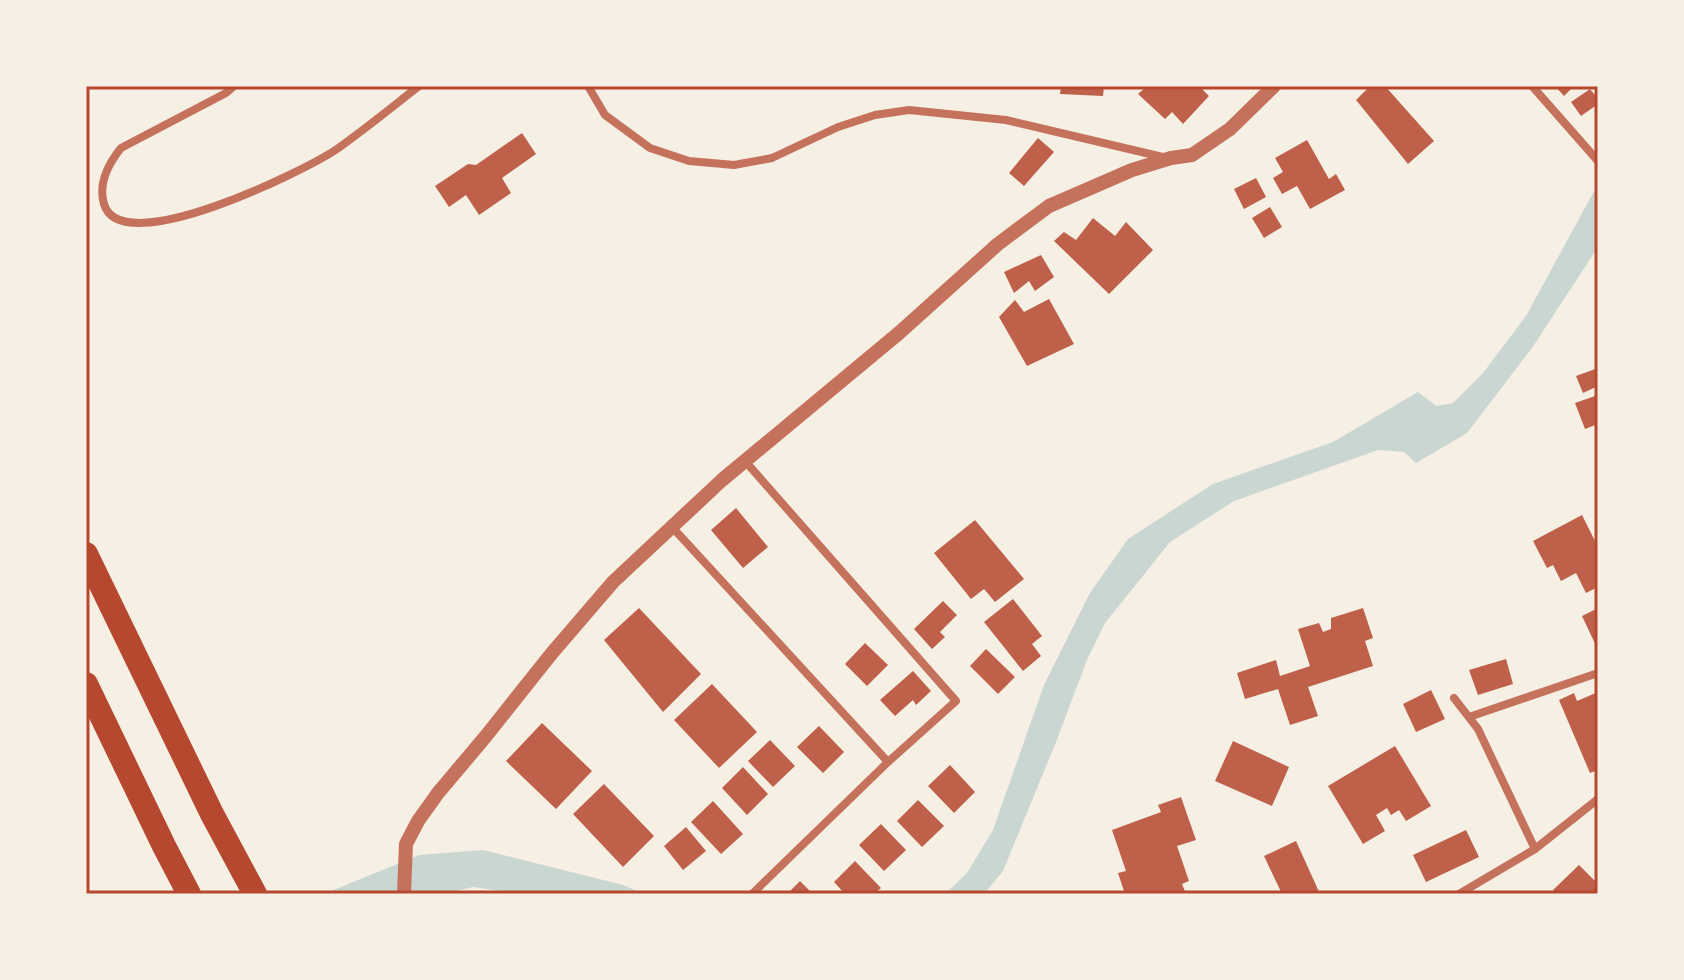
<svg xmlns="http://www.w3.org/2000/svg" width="1684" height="980" font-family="'DejaVu Sans',sans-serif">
  <rect width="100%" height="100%" fill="#f6efe4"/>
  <path fill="#c9d6d2" d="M1598 184V247L1532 348 1467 433 1416 463 1404 452 1378 450 1234 501 1170 542 1105 623 1087 660 1056 742 1003 871 984 894H945L967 873 993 830 1044 685 1090 593 1128 539 1213 484 1333 442 1418 392 1436 406 1453 403 1483 373 1526 316Z
    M483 850 623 885 644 894H522L473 887 444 894H324L419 855Z"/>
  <path fill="#bf614a" d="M1061 86H1104L1103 96 1060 94Z
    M1147 86H1199L1209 96 1183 124 1172 112 1165 119 1138 94Z
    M1370 86H1385L1434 141 1408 164 1356 100Z
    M1555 86H1574L1564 96Z
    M1590 89 1598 99V104L1581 116 1571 102Z
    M522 133 536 154 502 178 511 193 479 215 466 195 449 207 435 186 468 164 476 165Z
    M1038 138 1054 152 1024 186 1009 173Z
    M1307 140 1329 179 1336 174 1345 190 1310 209 1297 186 1282 194 1273 178 1283 172 1275 158Z
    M1256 178 1266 197 1244 209 1234 189Z
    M1270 207 1282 227 1264 238 1252 218Z
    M1093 218 1115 236 1126 222 1153 250 1109 294 1054 241 1064 232 1076 240Z
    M1041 255 1054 277 1035 291 1029 281 1014 293 1004 272Z
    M1049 299 1074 344 1027 366 999 317 1015 300 1024 312Z
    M1598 368V386L1583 393 1576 376Z
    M1598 395V424L1585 429 1575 403Z
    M736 508 768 547 743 568 711 530Z
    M1582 515 1598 547V587L1586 593 1576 573 1561 581 1553 565 1547 568 1533 541Z
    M975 520 1024 579 995 602 984 589 971 599 934 553Z
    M1013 599 1042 636 1032 644 1041 656 1023 671 984 622Z
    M943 601 957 615 940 632 945 637 932 649 914 629Z
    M639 608 701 674 663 712 604 640Z
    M1363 608 1373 638 1365 641 1373 666 1308 687 1318 716 1290 725 1278 689 1245 699 1237 673 1276 660 1280 676 1310 666 1298 629 1319 623 1323 632 1331 629V618Z
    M1598 608V650L1582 616Z
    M865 643 888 665 867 686 845 664Z
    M986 649 1015 677 998 694 970 666Z
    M1506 659 1513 684 1478 695 1469 670Z
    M913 671 931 691 916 705 913 700 895 716 880 700Z
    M712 684 757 732 719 768 674 720Z
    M1431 690 1445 719 1416 732 1403 704Z
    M1598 692V770L1590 773 1559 700 1574 693 1577 701Z
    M542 723 592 771 556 809 506 761Z
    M819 726 844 752 823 773 797 747Z
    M770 740 795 766 773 787 748 761Z
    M1233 741 1289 767 1272 806 1215 781Z
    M1395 746 1431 806 1406 821 1399 810 1391 815 1387 808 1376 815 1385 831 1363 844 1328 786Z
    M950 765 975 792 954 813 928 786Z
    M743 767 768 794 747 815 722 788Z
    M604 784 654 836 623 867 573 814Z
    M1181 797 1196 840 1177 846 1189 881 1182 884 1186 894H1125L1118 873 1126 871 1112 830 1161 812 1158 805Z
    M918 800 944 826 922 847 897 821Z
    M713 801 743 834 721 854 691 822Z
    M881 824 906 850 884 871 859 845Z
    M686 827 706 851 683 870 664 846Z
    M1466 830 1479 857 1426 882 1413 855Z
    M1296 841 1320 894H1282L1264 856Z
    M855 861 881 888 874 894H845L834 882Z
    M1579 865 1598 884V894H1557L1553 890Z
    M800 881 813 894H787Z"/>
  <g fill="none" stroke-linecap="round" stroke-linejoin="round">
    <path stroke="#c5725c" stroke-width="8" d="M234 86 226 93 121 148C109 163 98 184 104 204 121 262 306 170 337 149 365 129 392 107 419 86
      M588 86 605 115 650 148 689 161 734 165 772 158 838 127 875 115 909 110 1006 120 1167 158
      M1532 86 1598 161
      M745 461 956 701 888 762 752 894
      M673 528 888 762
      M1454 698 1478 729 1535 849
      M1469 717 1598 673
      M1459 894 1535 849 1598 799"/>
    <path stroke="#c5725c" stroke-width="14" d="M404 894 406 844 418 821 438 793 486 736 552 653 613 582 722 480 899 333 998 244 1049 206 1132 170 1171 158 1192 155 1230 129 1274 86"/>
    <path stroke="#b5482f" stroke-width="24" d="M86 554 212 814 255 894
      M86 684 164 846 189 894"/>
  </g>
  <rect width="1684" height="980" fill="none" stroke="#f6efe4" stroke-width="176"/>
  <rect x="88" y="88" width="1508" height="804" fill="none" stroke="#b5482f" stroke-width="3"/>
</svg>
